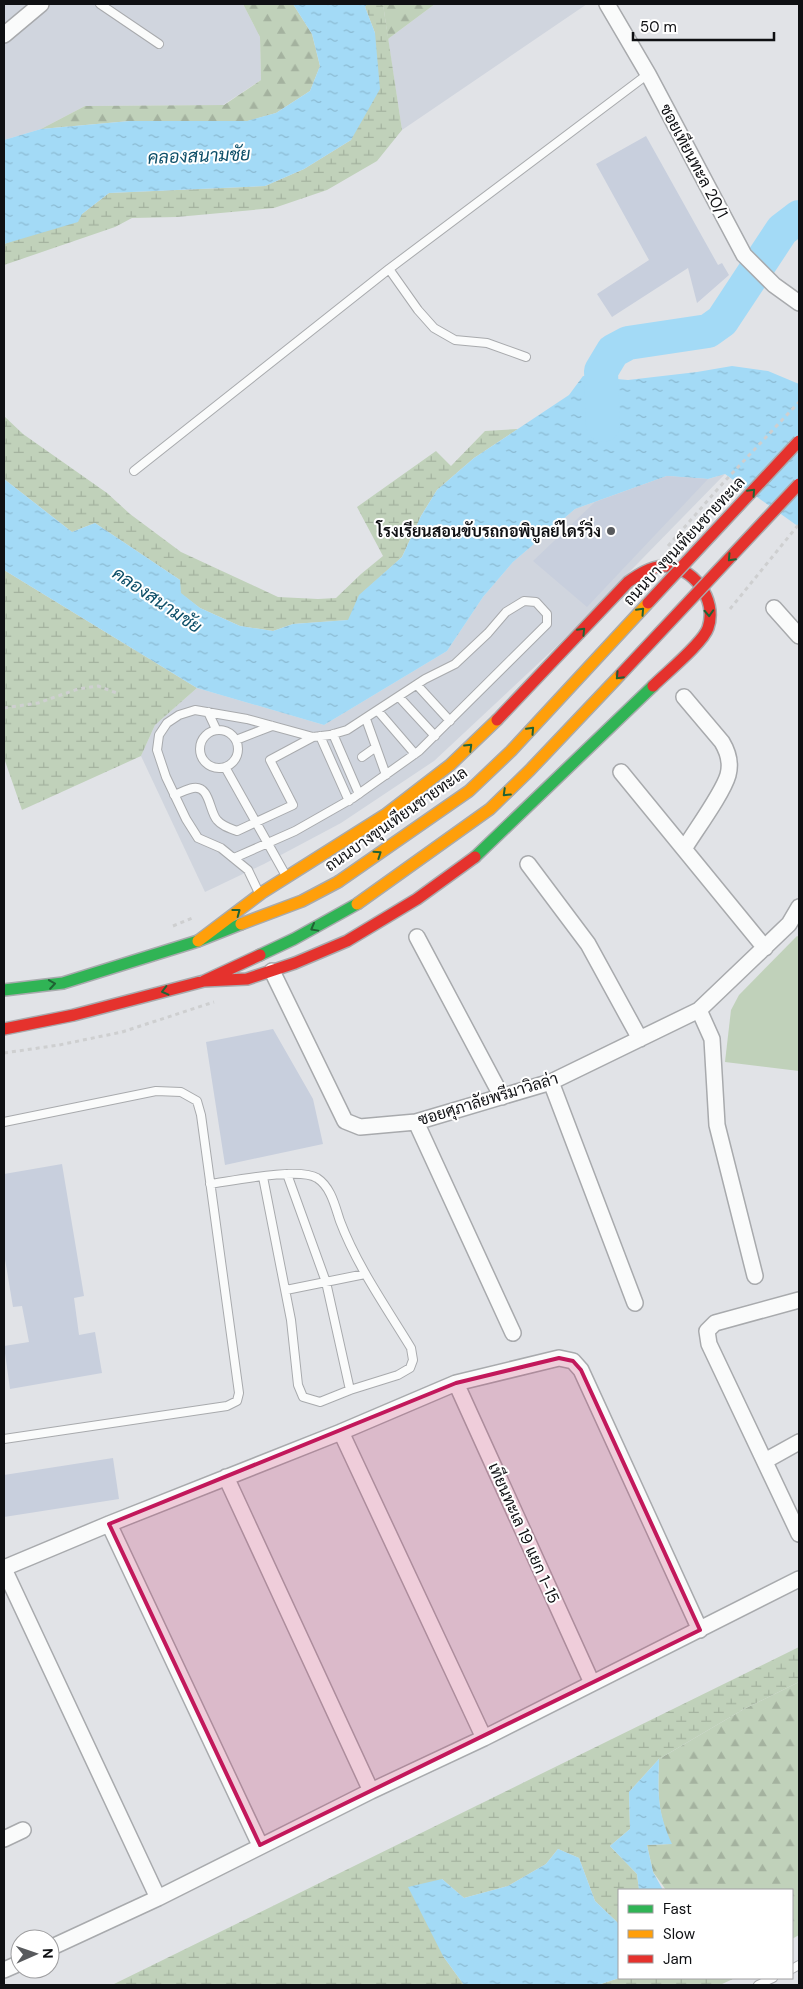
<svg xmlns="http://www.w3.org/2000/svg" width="803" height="1989" font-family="'DM Sans',Sarabun,sans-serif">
  <defs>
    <pattern id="forest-firs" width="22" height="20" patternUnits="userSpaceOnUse" patternTransform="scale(1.25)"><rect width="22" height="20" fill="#c0d1ba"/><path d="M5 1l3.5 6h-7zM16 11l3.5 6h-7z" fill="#a4b29f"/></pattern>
    <pattern id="wetland-marsh" width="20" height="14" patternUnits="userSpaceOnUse" patternTransform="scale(1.25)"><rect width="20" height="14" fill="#c0d1ba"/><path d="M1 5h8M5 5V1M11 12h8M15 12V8" fill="none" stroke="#a4b29f"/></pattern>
    <pattern id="water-ripples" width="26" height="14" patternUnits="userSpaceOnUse" patternTransform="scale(1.25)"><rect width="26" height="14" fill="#a3daf6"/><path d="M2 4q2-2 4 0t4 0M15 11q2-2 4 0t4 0" fill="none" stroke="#8bbad2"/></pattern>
  </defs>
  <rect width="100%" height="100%" fill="#e1e3e7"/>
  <path fill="#d0d5de" d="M4 4H243L260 37 261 80 223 105 85 106 41 129 4 140Z
    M435 4H587L402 130 388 39Z
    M725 474 558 645 434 761 341 823 264 864 205 892 141 756 155 725 197 688 324 725 447 651 483 597 513 562 575 509 667 476 708 479Z"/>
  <path fill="#c0d1ba" d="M797 936 799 937V1071L725 1062 731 1010 739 995Z"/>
  <path fill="url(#forest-firs)" d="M243 4H293L312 34 320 66 310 91 276 113 248 121H130L41 129 85 106 224 105 261 80 260 37Z
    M383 4H435L388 39Z
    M799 1682V1935L792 1939V1890H666L653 1872 647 1845 671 1844C657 1810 658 1795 659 1759L744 1709Z"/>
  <path fill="url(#wetland-marsh)" d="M367 4H383L402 130 377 161 327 190 274 208 177 217 132 218 115 227 4 265V244L82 214 109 193 265 186 304 169 351 140 375 33 365 7Z
    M4 416 23 434 107 493 130 514 181 552 278 597 318 599 336 598 361 574 383 556 357 507 436 451 451 466 485 431 518 429 474 458 437 490 421 516 402 557 360 595 349 620 293 624 273 631 240 626 200 608 180 593V580L95 523 72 532 4 479Z
    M4 570 197 688 155 725 141 756 22 810 4 758Z
    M799 1647V1682L744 1709 659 1759 629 1792 630 1829 610 1846 637 1874 639 1890H619V1924L595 1901 579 1858 558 1849 546 1864 508 1886 464 1898 442 1879 443 1956 464 1985H112Z
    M619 1978H735L720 1985H598Z"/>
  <path fill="url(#water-ripples)" d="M293 4H367L365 7 375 33 380 89 351 140 304 169 265 186 109 193 82 214 78 222 4 244V140L41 129 130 121H247L276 113 310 91 320 66 312 34Z
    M732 366 768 371 799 384V527L725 474 708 479 667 476 575 509 513 562 483 597 447 651 324 725 197 688 4 570V479L72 532 95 523 180 580 181 593 200 608 240 626 273 631 293 624 348 620 359 595 402 557 421 516 437 490 474 458 569 395 583 376 628 380 697 372Z
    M659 1759C658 1795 657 1810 672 1844L647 1845 653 1872 663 1890H639L637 1874 610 1846 630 1829 629 1792Z
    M558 1849 579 1858 595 1901 619 1924V1978L598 1985H464L443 1956 408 1887 442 1879 464 1898 508 1886 546 1864Z"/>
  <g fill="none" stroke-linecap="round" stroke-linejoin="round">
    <path stroke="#a3daf6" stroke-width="34" d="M603 425 601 371 613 351 628 343 708 331 722 321 782 230 799 217"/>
  </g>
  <path fill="#c8cfdd" d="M646 136 718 265 722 263 729 275 697 303 688 268 612 317 597 294 649 260 596 164Z
    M667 476 708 479 587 607 533 561 595 502Z
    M273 1029 313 1099 323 1144 225 1165 206 1042Z
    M62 1164 84 1296 74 1298 79 1335 95 1332 102 1373 10 1389 4 1346 29 1342 22 1306 13 1307 4 1253V1174Z
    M113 1458 119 1499 4 1517V1475Z"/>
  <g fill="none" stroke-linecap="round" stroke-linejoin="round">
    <g stroke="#a8aaad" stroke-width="10">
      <path id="lane" d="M100 4 159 44
        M389 269 418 310 434 328 455 340 487 343 526 357
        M134 471 389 269 648 74
        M417 685 450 721
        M399 697 435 736
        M378 711 415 754
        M208 712 216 729
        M366 719 386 775
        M200 749a19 19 0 1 1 38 0a19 19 0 1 1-38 0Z
        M333 734 359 794
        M320 736 349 801
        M236 740 272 726
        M362 757 376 747
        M225 767 285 874
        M174 795C180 793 187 789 193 788 210 785 209 811 217 820 222 826 229 828 237 831L293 805 270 760 313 737
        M234 858 295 831 353 798 419 751 547 624V614L536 602 524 601 506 612 488 633 455 664 425 679 347 730 330 735 313 737 247 719 195 710 179 715 167 723 159 735 157 750 166 777 186 819 198 838 221 848 248 870 259 893
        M4 1122 156 1091 181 1092 197 1101 201 1115 239 1393 237 1401 227 1406 4 1439
        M287 1174 326 1282 350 1390
        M210 1184C232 1181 299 1167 317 1178 331 1187 335 1206 340 1221 357 1266 386 1307 411 1348L413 1360 410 1368 398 1375 350 1390 320 1402 303 1397 298 1385 291 1320 263 1177
        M286 1290 365 1274
        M792 1969 799 1965
        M758 1985 773 1978"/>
    </g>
    <g stroke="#a8aaad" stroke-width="18">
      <path id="street" d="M607 4 648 74 744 255 774 285 799 303
        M4 35 41 4
        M774 608 799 636
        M621 772 765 948
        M684 849C695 831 723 793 728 775 731 764 728 752 722 742L684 697
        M528 864 588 944 640 1039
        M417 937 502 1097
        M272 971 345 1121 360 1127 416 1122 551 1082 699 1010 789 924 799 907
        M699 1010 712 1039 717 1125 755 1276
        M551 1082 635 1303
        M416 1122 513 1333
        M799 1300 715 1323 707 1331 709 1344 799 1534
        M456 1383 592 1683
        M341 1432 484 1738
        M765 1461 799 1442
        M226 1477 371 1791
        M109 1524 260 1845
        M4 1568 109 1524 341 1432 456 1383 559 1358 573 1361 581 1370 700 1630
        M4 1569 158 1898
        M4 1839 23 1830
        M50 1948 158 1898 371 1791 484 1738 799 1579
        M4 1970 20 1963"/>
    </g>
    <g stroke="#a8aaad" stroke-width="14">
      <path id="fast" d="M475 857 653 686
        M260 955 294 939 357 904
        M4 990 63 983 198 941 241 924"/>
    </g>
    <g stroke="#a8aaad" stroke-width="14">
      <path id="slow" d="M241 924 302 901 338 882
        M198 941 263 892 385 815 450 765 497 720"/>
    </g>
    <g stroke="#a8aaad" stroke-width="14">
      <path id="jam" d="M497 720 628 582C638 575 650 567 663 566 692 565 718 599 708 628 703 643 666 673 653 686
        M204 981 247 979 295 963 347 941 417 899 475 857
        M4 1029 74 1015 204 981 260 955"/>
    </g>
    <path stroke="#cecfd0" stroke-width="3" stroke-dasharray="4 4" stroke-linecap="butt" d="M668 546 724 482 799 402
      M730 609 799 524
      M4 708 38 703 78 689 98 686 119 694
      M173 926 195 917
      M4 1053 59 1045 122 1032 214 1002"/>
    <use href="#lane" stroke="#fafbfb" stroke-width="8"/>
    <use href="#street" stroke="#fafbfb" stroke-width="15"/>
    <use href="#fast" stroke="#30b455" stroke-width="11"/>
    <use href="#slow" stroke="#ff9f0a" stroke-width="11"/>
    <use href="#jam" stroke="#e5322d" stroke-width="11"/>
    <g stroke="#a8aaad" stroke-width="14" stroke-linecap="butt">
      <path id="slow-bridge" d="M338 882 469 791 511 751 648 603
        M357 904 490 809 530 770 621 674"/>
    </g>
    <g stroke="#a8aaad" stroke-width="14" stroke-linecap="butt">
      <path id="jam-bridge" d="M648 603 799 441
        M621 674 799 484"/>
    </g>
    <use href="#slow-bridge" stroke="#ff9f0a" stroke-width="11"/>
    <use href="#jam-bridge" stroke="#e5322d" stroke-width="11"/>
  </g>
  <defs><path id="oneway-chevron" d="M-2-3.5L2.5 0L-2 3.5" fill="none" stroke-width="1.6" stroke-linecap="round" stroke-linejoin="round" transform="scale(1.25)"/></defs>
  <g stroke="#206234">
    <use href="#oneway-chevron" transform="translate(752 492) rotate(-47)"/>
    <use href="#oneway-chevron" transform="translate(731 558) rotate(133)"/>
    <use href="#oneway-chevron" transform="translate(641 611) rotate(-47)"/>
    <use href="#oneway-chevron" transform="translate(709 613) rotate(87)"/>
    <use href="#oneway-chevron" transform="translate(582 631) rotate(-46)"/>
    <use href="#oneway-chevron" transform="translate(619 676) rotate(134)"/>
    <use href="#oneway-chevron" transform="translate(531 730) rotate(-47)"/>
    <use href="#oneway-chevron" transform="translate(469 747) rotate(-44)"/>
    <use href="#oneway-chevron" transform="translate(506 793) rotate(136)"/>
    <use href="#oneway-chevron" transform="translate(378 854) rotate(-34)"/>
    <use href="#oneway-chevron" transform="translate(237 912) rotate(-37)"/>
    <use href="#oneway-chevron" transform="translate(314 928) rotate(151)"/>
    <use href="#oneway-chevron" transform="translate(52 984) rotate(-8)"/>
    <use href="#oneway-chevron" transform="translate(165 991) rotate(166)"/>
  </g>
  <path fill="#c2185b" fill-opacity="0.2" stroke="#c2185b" stroke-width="4" stroke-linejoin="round" d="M559 1358 573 1361 581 1370 700 1630 260 1845 109 1524 456 1383Z"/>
  <circle fill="#585a5d" stroke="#fff" stroke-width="2" cx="611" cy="531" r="5"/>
  <g text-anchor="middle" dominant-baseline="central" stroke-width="4" stroke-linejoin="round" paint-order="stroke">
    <g font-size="16" fill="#0f1013" stroke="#fff">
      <text transform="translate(694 161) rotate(62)">ซอยเทียนทะล 20/1</text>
      <text transform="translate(684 541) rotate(-47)">ถนนบางขุนเทียนชายทะเล</text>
      <text transform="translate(396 819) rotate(-35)">ถนนบางขุนเทียนชายทะเล</text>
      <text transform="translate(488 1099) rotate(-17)">ซอยศุภาลัยพรีมาวิลล่า</text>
      <text transform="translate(524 1533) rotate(66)">เทียนทะเล 19 แยก 1-15</text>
    </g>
    <g font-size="16" font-weight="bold" fill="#0f1013" stroke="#fff" text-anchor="end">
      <text x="601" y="531">โรงเรียนสอนขับรถกอพิบูลย์ไดร์วิ่ง</text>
    </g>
    <g font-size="18" font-style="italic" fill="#0c4e68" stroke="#fff">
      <text transform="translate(199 156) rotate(-2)">คลองสนามชัย</text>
      <text transform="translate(157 600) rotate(34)">คลองสนามชัย</text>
    </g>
  </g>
  <rect width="803" height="1989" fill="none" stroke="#0f1013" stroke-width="10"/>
  <rect x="618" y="1889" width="175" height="90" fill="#ffffff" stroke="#9f9fa1"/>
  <rect x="628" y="1905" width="25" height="8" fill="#30b455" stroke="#9f9fa1"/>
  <text x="663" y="1914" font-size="15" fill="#0f1013">Fast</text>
  <rect x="628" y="1930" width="25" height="8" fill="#ff9f0a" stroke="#9f9fa1"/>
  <text x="663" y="1939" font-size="15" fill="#0f1013">Slow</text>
  <rect x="628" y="1955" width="25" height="8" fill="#e5322d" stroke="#9f9fa1"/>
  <text x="663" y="1964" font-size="15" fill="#0f1013">Jam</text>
  <g transform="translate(35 1954) rotate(88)"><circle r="24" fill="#ffffff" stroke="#9f9fa1"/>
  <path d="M0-4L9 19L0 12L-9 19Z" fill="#585a5d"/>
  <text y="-8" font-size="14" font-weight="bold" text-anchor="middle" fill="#0f1013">N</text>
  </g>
  <path d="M633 32v8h141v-8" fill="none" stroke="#0f1013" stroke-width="2.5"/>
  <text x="640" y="32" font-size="15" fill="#0f1013" stroke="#ffffff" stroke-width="4" paint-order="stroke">50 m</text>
</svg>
